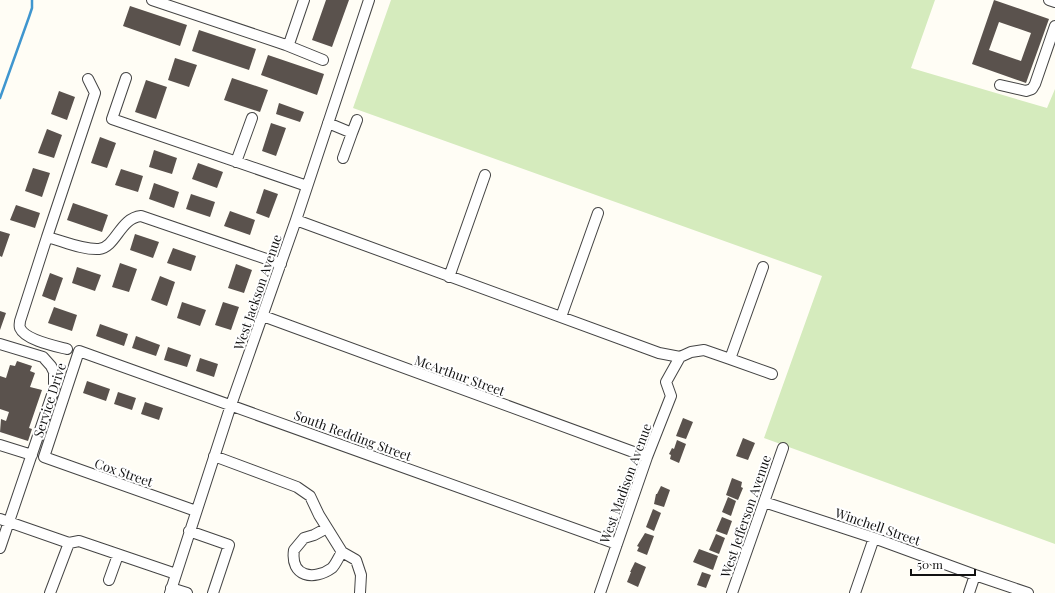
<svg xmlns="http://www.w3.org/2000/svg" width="1055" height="593" font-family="'Playfair Display',serif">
  <rect width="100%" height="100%" fill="#fffdf5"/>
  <path fill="#d5ebbd" d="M391 0H935L911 68 1047 108 1055 89V544L764 438 822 276 353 108Z"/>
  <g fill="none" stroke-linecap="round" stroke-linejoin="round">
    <path stroke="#3f96cf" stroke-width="2.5" d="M0 98 29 17 32 8V0"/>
  </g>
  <path fill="#5a524d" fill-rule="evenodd" d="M326 0H349L332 47 312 40Z
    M994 0 1049 19 1026 83 972 64ZM999 22 1031 33 1021 61 989 50Z
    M130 6 187 25 180 46 123 26Z
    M199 30 256 49 249 70 192 51Z
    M268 55 324 74 317 95 261 75Z
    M175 58 197 65 189 87 168 80Z
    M232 78 268 90 260 112 224 100Z
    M146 80 167 87 156 119 135 112Z
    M59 91 75 97 67 120 51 114Z
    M279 103 304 112 300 122 276 114Z
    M271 123 286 128 276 156 262 151Z
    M47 129 62 135 54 158 38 153Z
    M100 137 116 143 107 168 91 163Z
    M154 150 177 158 172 174 149 167Z
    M198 163 223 172 217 188 192 179Z
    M33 168 50 173 42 197 25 191Z
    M121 169 143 176 138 192 115 185Z
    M154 183 179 192 174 208 149 199Z
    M264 189 278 194 269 218 256 213Z
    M191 194 215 202 210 217 186 209Z
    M73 203 108 215 102 232 67 220Z
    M16 205 40 213 35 228 10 220Z
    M230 211 255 220 250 235 224 226Z
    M0 231 10 234 2 257 0 256Z
    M135 234 159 242 153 258 130 250Z
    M173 248 196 256 191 271 167 263Z
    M120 263 137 269 129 292 112 287Z
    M236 264 252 270 244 293 228 288Z
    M77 267 101 275 95 291 72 283Z
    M50 273 63 278 55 301 42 296Z
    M160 276 175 282 167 306 151 300Z
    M182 302 206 310 200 326 177 318Z
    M223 302 239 307 231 330 215 325Z
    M54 307 77 315 72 331 48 323Z
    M0 311 6 313 0 330Z
    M100 324 128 334 124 346 96 336Z
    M136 336 160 345 156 356 132 348Z
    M168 347 191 355 187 367 164 360Z
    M200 358 218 364 214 377 196 371Z
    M17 361 32 366 30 371 35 373 30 387 42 390 29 428 32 429 28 441 0 432 1 419 6 421 9 412 0 409V376L6 378 10 365 15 366Z
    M87 381 110 389 106 401 83 393Z
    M118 392 136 398 132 410 114 404Z
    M145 402 163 408 159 420 141 414Z
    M683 418 693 422 686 439 676 436Z
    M743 438 755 443 748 460 736 456Z
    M677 440 686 444 679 463 670 459 671 455 669 454 672 448 674 449Z
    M732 478 742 482 741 487 743 488 738 500 726 495Z
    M661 486 670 490 664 507 654 504 656 494H657Z
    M728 497 736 501 731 516 722 512Z
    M653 509 661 513 654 531 646 527Z
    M722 517 732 521 727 535 716 531Z
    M645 533 654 536 647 555 637 551 639 547 637 546Z
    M716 534 725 538 719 554 709 550Z
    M699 549 718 556 713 570 693 562Z
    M635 562 646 567 638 587 627 582 631 572H630Z
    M702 572 711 575 706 588 697 585Z"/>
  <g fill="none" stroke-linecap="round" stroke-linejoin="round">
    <g stroke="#444" stroke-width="12">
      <path id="minor" d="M152 0 286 45 290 41 304 0
        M1049 0 1055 2
        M286 45 323 60
        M126 78 112 119 307 186
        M88 79 95 93 47 237C63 241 82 250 99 249 116 247 120 218 141 216L281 264
        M1000 85 1026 91 1032 89 1035 84 1055 26
        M328 123 352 133 343 158
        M352 133 357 120
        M236 162 252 118
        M296 220 659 353 680 357 691 352 704 350 730 359 763 267
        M47 237 20 321C20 323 19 326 20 328 25 340 55 346 67 349
        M449 277 485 175
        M263 316 647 457
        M561 317 598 213
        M0 344 43 357 51 366 54 372V389L0 548
        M730 359 772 374
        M0 445 32 455
        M214 456 297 487 310 496 319 515 342 552 356 560 361 575 360 593
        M764 502 874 538 975 575 1028 593
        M196 511 44 457 79 351 617 544
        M0 519 69 543 50 593
        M327 528 314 535 304 538 294 550C290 577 314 581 332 568 336 564 339 556 342 552
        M189 531 229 545 213 593
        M69 543 79 541 176 574
        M109 580 118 555
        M171 588 187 593
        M170 593 231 405 296 220 369 0
        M600 593 647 457 671 396 666 382 680 357
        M732 593 783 448
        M855 593 874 538
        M969 593 975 575"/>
    </g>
    <use href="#minor" stroke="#fff" stroke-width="10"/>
  </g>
  <g text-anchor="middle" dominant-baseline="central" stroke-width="4" stroke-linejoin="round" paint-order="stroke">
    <g font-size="13" fill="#111" stroke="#fff">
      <text transform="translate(257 292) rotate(-71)">West Jackson Avenue</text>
      <text transform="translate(460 375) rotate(20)">McArthur Street</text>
      <text transform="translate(49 400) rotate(-72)">Service Drive</text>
      <text transform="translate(353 435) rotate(20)">South Redding Street</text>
      <text transform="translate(124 472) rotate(19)">Cox Street</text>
      <text transform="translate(625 483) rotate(-70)">West Madison Avenue</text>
      <text transform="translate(745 516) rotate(-71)">West Jefferson Avenue</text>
      <text transform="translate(878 526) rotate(19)">Winchell Street</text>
    </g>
  </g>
  <path d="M911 569v6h64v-6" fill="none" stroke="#111111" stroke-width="2"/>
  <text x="917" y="569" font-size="12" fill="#111111" stroke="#ffffff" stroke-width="3" paint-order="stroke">50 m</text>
</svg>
